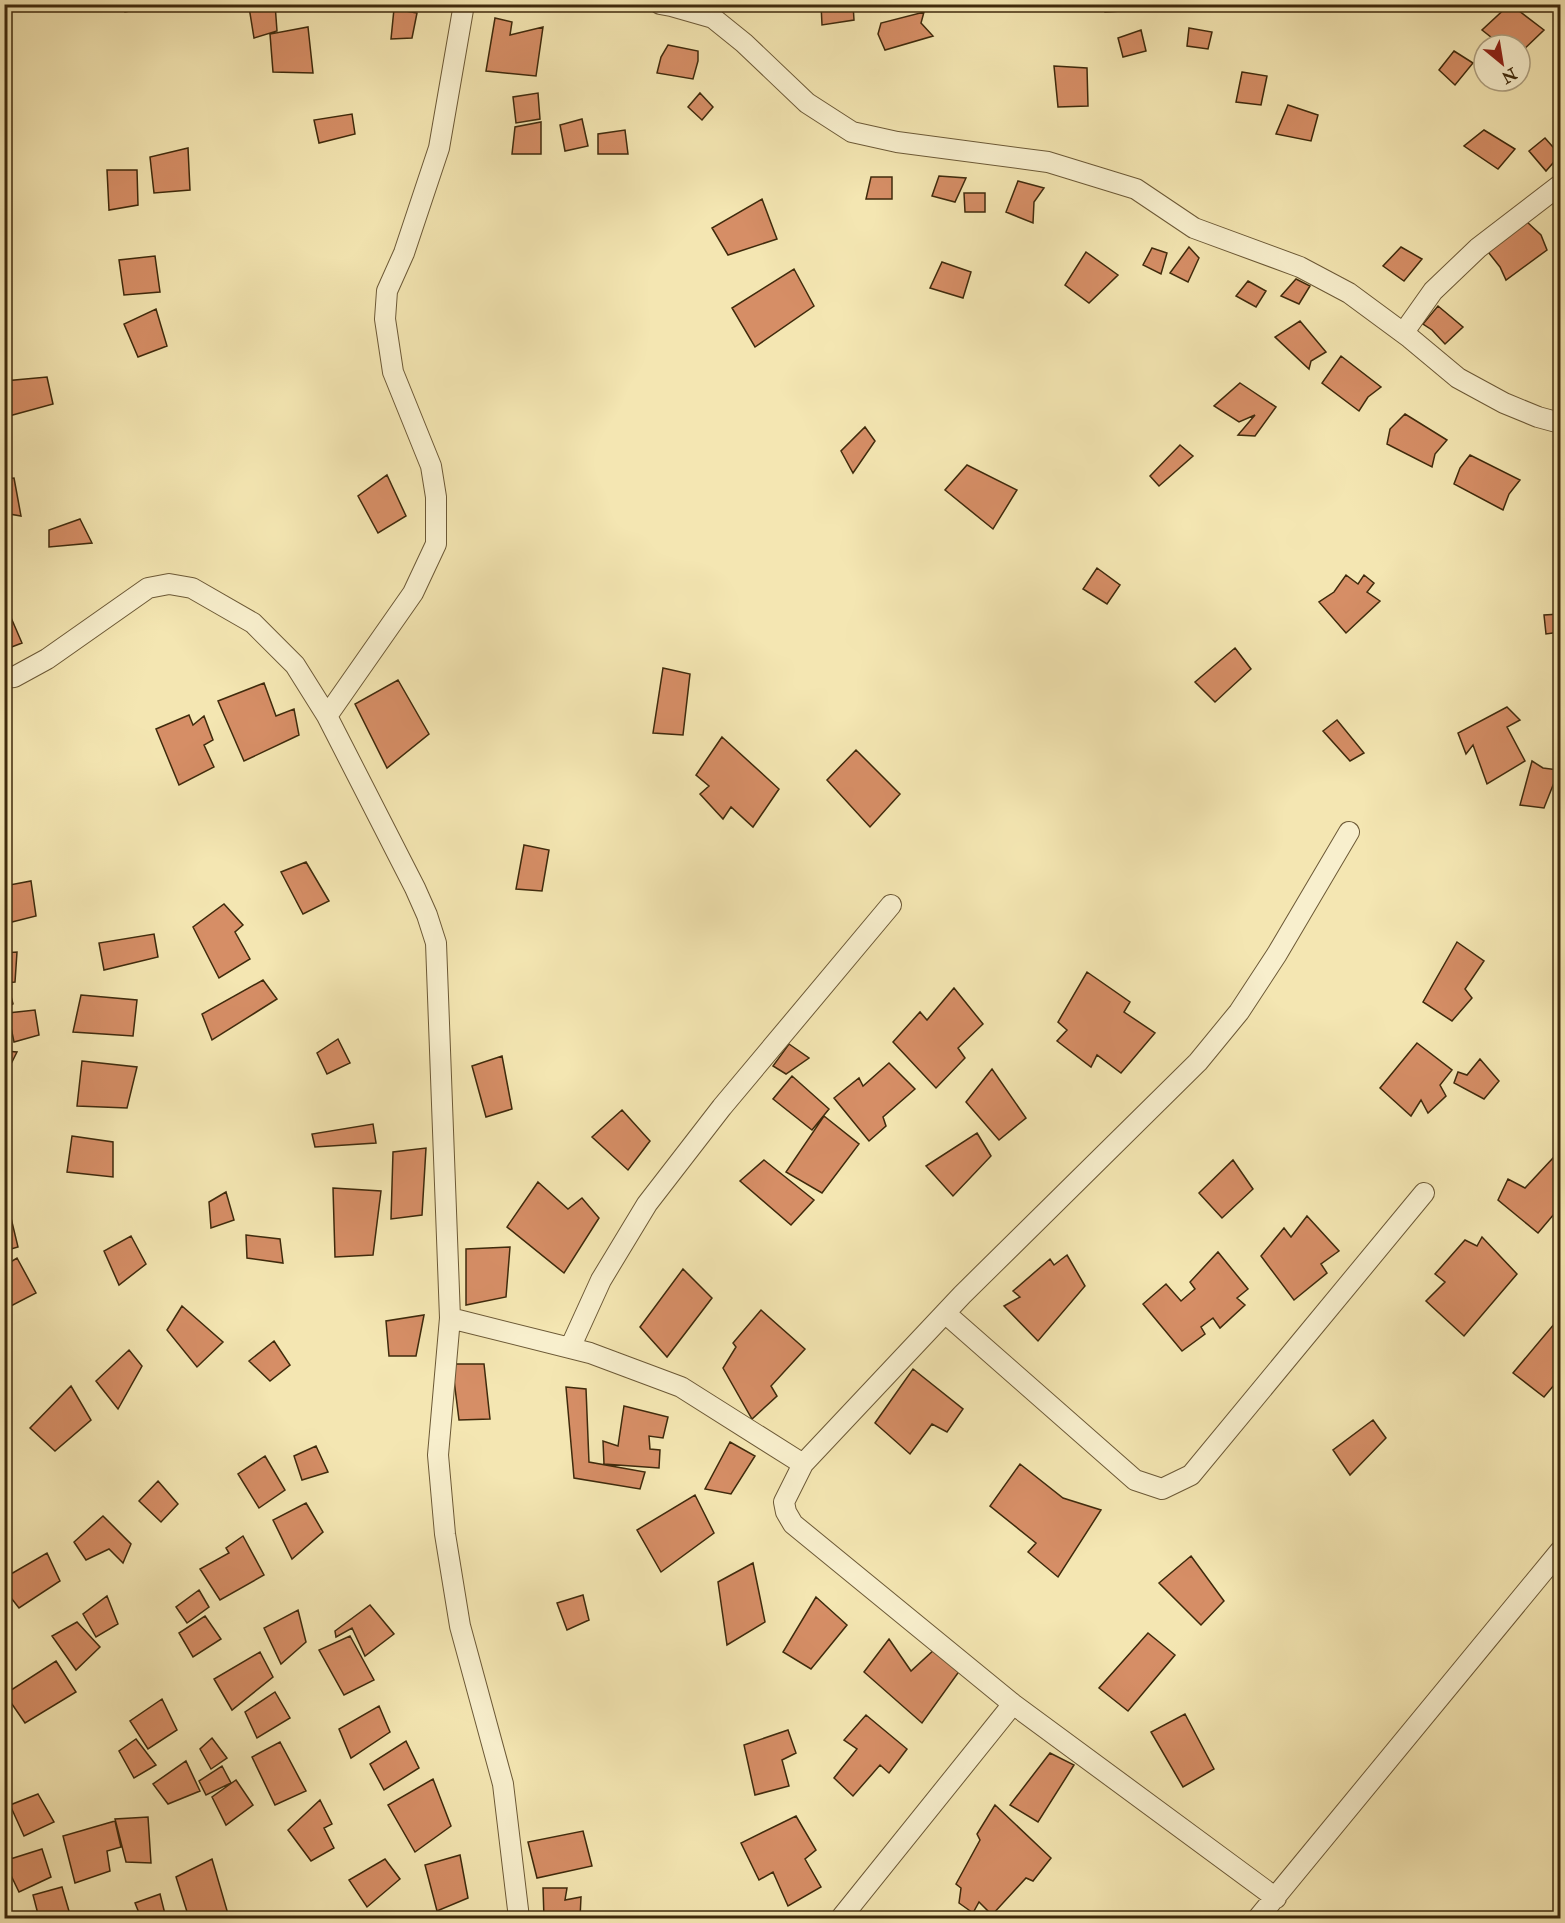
<svg xmlns="http://www.w3.org/2000/svg" width="1565" height="1923" font-family="'IM FELL Double Pica',serif">
  <rect width="100%" height="100%" fill="#f4e6b2"/>
  <filter id="stains"><feTurbulence type="fractalNoise" baseFrequency=".00333" numOctaves="4"/><feColorMatrix values="0 0 0 0 .2 0 0 0 0 .09 0 0 0 0 .02 0 0 0 .5 -.17"/></filter>
  <radialGradient id="worn" r=".72"><stop offset=".6" stop-color="#630" stop-opacity="0"/><stop offset="1" stop-color="#630" stop-opacity=".3"/></radialGradient>
  <path fill="#d68e66" stroke="#3f2a0c" stroke-width="1.5" d="M123 4H156V6L125 12Z
    M258 4H275L277 31 254 38 249 7Z
    M821 4H853L854 20 822 25Z
    M1103 4H1138L1139 10 1105 12Z
    M1510 4 1544 30 1520 53V45H1501L1482 30Z
    M394 9 417 13 412 38 391 39Z
    M924 12 921 23 933 36 885 50 878 34 881 23Z
    M495 18 512 22 510 35 543 27 536 76 486 71Z
    M308 27 313 73 273 72 270 34Z
    M1189 28 1212 32 1208 49 1187 46Z
    M1141 30 1146 51 1123 57 1118 38Z
    M668 45 698 51V61L693 79 657 73 661 57Z
    M1454 51 1473 63 1455 85 1439 70Z
    M1054 66 1087 68 1088 106 1058 107Z
    M1242 72 1267 76 1261 105 1236 102Z
    M538 93 540 119 516 123 513 97Z
    M700 93 713 107 702 120 688 107Z
    M4 94H10L9 125H4Z
    M1288 105 1318 115 1311 141 1276 134Z
    M352 114 355 134 319 143 314 120Z
    M582 119 588 146 565 151 560 125Z
    M541 122V154H512L515 127Z
    M625 130 628 154H598V134Z
    M1484 130 1515 149 1498 169 1464 146Z
    M1545 138 1560 155 1546 171 1529 151Z
    M188 148 190 190 154 193 150 157Z
    M107 170H137L138 205 109 210Z
    M939 176 966 178 955 202 932 196Z
    M871 177H892V199H866Z
    M1018 181 1044 188 1034 202 1033 223 1006 212Z
    M964 193H985V212H965Z
    M762 199 777 239 728 255 712 228Z
    M1526 221 1541 235 1547 250 1506 280 1500 267 1485 248Z
    M1189 247 1199 258 1188 282 1170 273Z
    M1401 247 1422 259 1404 281 1383 266Z
    M1152 248 1167 253 1161 274 1143 265Z
    M1086 252 1118 275 1089 303 1065 285Z
    M155 256 160 292 124 295 119 260Z
    M942 262 971 272 963 298 930 288Z
    M794 269 814 306 755 347 732 308Z
    M1296 279 1310 286 1299 304 1281 296Z
    M1248 281 1266 291 1256 307 1236 296Z
    M1438 306 1463 327 1445 344 1432 330 1423 324Z
    M156 309 167 346 138 357 124 324Z
    M1300 321 1326 352 1311 361 1309 369 1275 337Z
    M1341 356 1381 387 1368 397 1359 411 1322 383Z
    M47 377 53 404 9 416 4 381Z
    M1240 383 1276 407 1255 436 1238 435 1255 415 1239 422 1214 406Z
    M1405 414 1447 440 1435 454 1432 467 1387 444 1390 429Z
    M865 427 875 441 853 473 841 451Z
    M1180 445 1193 456 1159 486 1150 476Z
    M1470 455 1520 480 1509 494 1503 510 1454 484 1460 468Z
    M967 465 1017 490 993 529 945 490Z
    M387 475 406 516 378 533 358 496Z
    M14 478 21 516 4 513V479Z
    M80 519 92 543 49 547V530Z
    M1097 568 1120 585 1107 604 1083 589Z
    M1346 575 1358 584 1364 575 1374 583 1367 592 1380 601 1346 633 1319 602 1334 592Z
    M6 606 22 643 4 650V607Z
    M1560 614V632L1546 634 1544 615Z
    M1235 648 1251 669 1215 702 1195 682Z
    M663 668 690 674 683 735 653 733Z
    M398 680 429 734 387 768 355 704Z
    M264 683 276 716 294 709 299 735 244 761 218 701Z
    M1507 707 1520 720 1507 727 1525 761 1487 784 1473 745 1466 754 1458 733Z
    M189 715 193 725 204 716 213 740 204 745 214 767 179 785 156 729Z
    M1337 720 1364 753 1350 761 1323 731Z
    M722 737 779 789 753 827 731 807 723 819 700 794 709 786 696 775Z
    M856 750 900 794 870 827 827 780Z
    M1532 761 1543 768 1559 770 1544 808 1520 805Z
    M524 845 549 850 542 891 516 889Z
    M306 862 329 901 303 914 281 872Z
    M31 881 36 916 4 924V886Z
    M224 904 243 925 235 932 250 959 219 978 193 927Z
    M154 934 158 957 104 970 99 943Z
    M1457 942 1484 961 1465 989 1472 998 1452 1021 1423 1002Z
    M17 952 15 982 4 983V953Z
    M1087 972 1130 1002 1124 1012 1155 1033 1121 1073 1097 1055 1091 1067 1057 1041 1067 1030 1058 1022Z
    M263 980 277 999 212 1040 202 1014Z
    M954 988 983 1024 958 1048 965 1058 936 1088 893 1042 920 1012 927 1020Z
    M4 989H9L13 1004 4 1009Z
    M81 995 137 1000 133 1036 73 1032Z
    M35 1010 39 1035 14 1042 8 1013Z
    M338 1039 350 1063 327 1074 317 1053Z
    M1417 1043 1452 1070 1440 1085 1446 1096 1428 1113 1421 1100 1411 1116 1380 1088Z
    M789 1044 809 1058 786 1074 773 1066Z
    M4 1051 17 1052 4 1078Z
    M502 1056 512 1109 486 1117 472 1066Z
    M1480 1059 1499 1081 1484 1099 1454 1083 1458 1072 1467 1075Z
    M82 1061 137 1067 127 1108 77 1106Z
    M889 1063 915 1089 883 1117 886 1126 869 1141 834 1098 859 1078 863 1086Z
    M992 1069 1026 1118 999 1140 966 1102Z
    M792 1076 829 1109 812 1130 773 1099Z
    M622 1110 650 1141 628 1170 592 1137Z
    M824 1116 859 1144 822 1193 786 1172Z
    M373 1124 376 1143 315 1147 312 1134Z
    M977 1133 991 1156 953 1196 926 1166Z
    M72 1136 113 1142V1177L67 1172Z
    M426 1148 422 1215 391 1219 393 1152Z
    M1553 1158 1560 1163V1207L1538 1233 1498 1200 1508 1179 1525 1188Z
    M764 1160 814 1200 791 1225 740 1181Z
    M1233 1160 1253 1189 1222 1218 1199 1193Z
    M538 1182 568 1209 582 1198 599 1218 564 1273 507 1227Z
    M333 1188 381 1191 373 1255 335 1257Z
    M226 1192 234 1220 211 1228 209 1202Z
    M1307 1216 1339 1251 1321 1264 1327 1273 1294 1300 1261 1256 1284 1228 1291 1237Z
    M11 1218 18 1247 4 1251V1220Z
    M246 1235 280 1239 283 1263 247 1258Z
    M131 1236 146 1264 119 1285 104 1251Z
    M1482 1237 1517 1274 1464 1336 1426 1301 1445 1282 1435 1274 1465 1240 1477 1246Z
    M510 1247 506 1297 466 1305V1249Z
    M1218 1252 1248 1289 1237 1298 1245 1305 1220 1328 1213 1318 1201 1327 1205 1334 1182 1351 1143 1304 1166 1284 1181 1301 1195 1289 1190 1282Z
    M1067 1255 1085 1286 1038 1341 1004 1306 1020 1297 1013 1291 1050 1259 1054 1265Z
    M17 1258 36 1293 9 1307 4 1297V1266Z
    M683 1269 712 1298 667 1357 640 1327Z
    M182 1306 223 1342 197 1367 167 1330Z
    M761 1310 805 1349 771 1386 777 1396 752 1419 723 1368 736 1347 733 1343Z
    M424 1315 416 1356H389L386 1321Z
    M1560 1317V1378L1544 1397 1513 1373Z
    M274 1341 290 1365 270 1381 249 1361Z
    M129 1350 142 1366 118 1409 96 1381Z
    M452 1364H484L490 1419 459 1420Z
    M913 1369 963 1409 947 1432 932 1424 910 1454 875 1423Z
    M71 1386 91 1420 55 1451 30 1428Z
    M566 1387 586 1389 589 1462 645 1472 640 1489 574 1478Z
    M624 1406 668 1417 663 1438 649 1436 650 1449 660 1450 659 1468 604 1464 603 1441 618 1446Z
    M1373 1420 1386 1438 1350 1475 1333 1450Z
    M730 1442 755 1456 731 1494 705 1489Z
    M316 1446 328 1472 302 1480 294 1456Z
    M265 1456 285 1490 259 1508 238 1474Z
    M1020 1464 1063 1498 1101 1510 1058 1577 1028 1552 1036 1543 990 1506Z
    M158 1481 178 1504 161 1522 139 1501Z
    M695 1495 714 1533 661 1572 637 1530Z
    M306 1503 323 1532 292 1559 273 1520Z
    M103 1516 131 1544 123 1563 109 1549 86 1560 74 1542Z
    M243 1536 264 1575 220 1600 200 1569 229 1553 226 1548Z
    M47 1553 60 1581 19 1608 4 1589V1578Z
    M1191 1556 1224 1601 1201 1625 1159 1583Z
    M753 1563 765 1622 727 1645 718 1582Z
    M199 1590 209 1607 187 1623 176 1607Z
    M583 1595 589 1620 567 1630 557 1603Z
    M107 1596 118 1624 96 1637 83 1614Z
    M816 1597 847 1625 811 1669 783 1652Z
    M370 1605 394 1634 365 1656 352 1628 336 1637 335 1631Z
    M298 1610 306 1642 281 1664 264 1628Z
    M205 1616 221 1639 193 1657 179 1633Z
    M77 1622 100 1647 76 1670 52 1636Z
    M1148 1633 1175 1655 1128 1711 1099 1688Z
    M350 1636 374 1680 344 1695 319 1650Z
    M889 1639 911 1671 935 1649 963 1666 922 1723 864 1672Z
    M260 1652 273 1677 232 1710 214 1679Z
    M56 1661 76 1692 25 1723 5 1694Z
    M275 1692 290 1718 257 1738 245 1712Z
    M162 1699 177 1730 148 1749 130 1721Z
    M379 1706 390 1732 351 1758 339 1729Z
    M1185 1714 1214 1769 1183 1787 1151 1732Z
    M866 1715 907 1749 889 1773 880 1765 853 1796 834 1778 857 1749 844 1740Z
    M788 1730 796 1753 782 1760 789 1786 755 1795 744 1745Z
    M212 1738 227 1758 211 1769 200 1749Z
    M136 1739 156 1765 134 1778 119 1751Z
    M406 1741 419 1768 384 1790 370 1764Z
    M280 1742 306 1791 275 1805 252 1757Z
    M1050 1753 1074 1765 1038 1822 1010 1805Z
    M186 1761 200 1791 168 1804 153 1784Z
    M222 1766 231 1783 206 1795 199 1781Z
    M433 1779 451 1826 415 1852 388 1805Z
    M236 1780 253 1805 226 1825 212 1797Z
    M38 1794 54 1822 24 1836 10 1805Z
    M320 1800 332 1824 324 1828 334 1848 311 1861 288 1830Z
    M995 1805 1051 1858 1033 1881 1026 1878 992 1915 979 1902 973 1913 959 1903 961 1888 956 1884 980 1840 977 1834Z
    M796 1816 816 1850 805 1859 821 1887 788 1906 773 1872 759 1880 741 1843Z
    M148 1817 151 1863 126 1862 115 1819Z
    M115 1821 121 1847 107 1851 110 1871 75 1883 63 1836Z
    M583 1831 592 1866 537 1878 528 1842Z
    M42 1849 51 1877 19 1892 4 1861Z
    M460 1855 468 1898 437 1911 425 1865Z
    M212 1859 228 1914 220 1918H189L176 1877Z
    M385 1859 400 1879 367 1907 349 1880Z
    M62 1887 71 1918H39L33 1895Z
    M543 1888H567L565 1900 581 1897 580 1918H544Z
    M160 1894 166 1918H141L135 1903Z"/>
  <g fill="none" stroke-linecap="round" stroke-linejoin="round">
    <g stroke="#6c5936" stroke-width="22">
      <path id="street" d="M660 4 671 6 713 18 744 43 807 103 852 132 897 142 1048 162 1136 189 1194 228 1300 267 1349 293 1410 338 1458 378 1504 403 1538 417 1560 423
        M1404 332 1433 291 1478 248 1560 185
        M4 678 14 677 47 659 148 588 169 584 192 588 253 623 295 665 327 716 415 888 427 915 436 943 450 1318 590 1353 681 1387 803 1464
        M327 716 413 593 436 544V497L431 466 393 372 385 319 387 291 404 253 439 148 464 4
        M945 1313 1135 1480 1162 1489 1191 1475 1424 1193
        M450 1318 438 1455 445 1534 460 1626 503 1784 519 1918
        M570 1348 601 1280 647 1204 722 1107 891 905
        M1276 1898 1013 1704 793 1524 786 1512 784 1502 803 1464 962 1295 1198 1062 1239 1012 1277 954 1349 832
        M841 1918 1013 1704
        M1258 1918 1560 1551"/>
    </g>
    <use href="#street" stroke="#f8efcd" stroke-width="20"/>
  </g>
  <rect width="1565" height="1923" fill="none" stroke="#f4e6b2" stroke-width="24"/>
  <rect x="6" y="6" width="1553" height="1911" fill="none" stroke="#3f2a0c" stroke-width="3"/>
  <rect x="12" y="12" width="1541" height="1899" fill="none" stroke="#3f2a0c" stroke-width="1.5"/>
  <g transform="translate(1502 63) rotate(150)"><circle r="28" fill="#f8efcd" stroke="#aea080" stroke-width="1.5"/>
  <path d="M0-4.5L10 22L0 15L-10 22Z" fill="#8f2418"/>
  <text y="-9" font-size="16" font-weight="bold" text-anchor="middle" fill="#3f2a0c">N</text>
  </g>
  <rect width="100%" height="100%" filter="url(#stains)"/>
  <rect width="100%" height="100%" fill="url(#worn)"/>
</svg>
